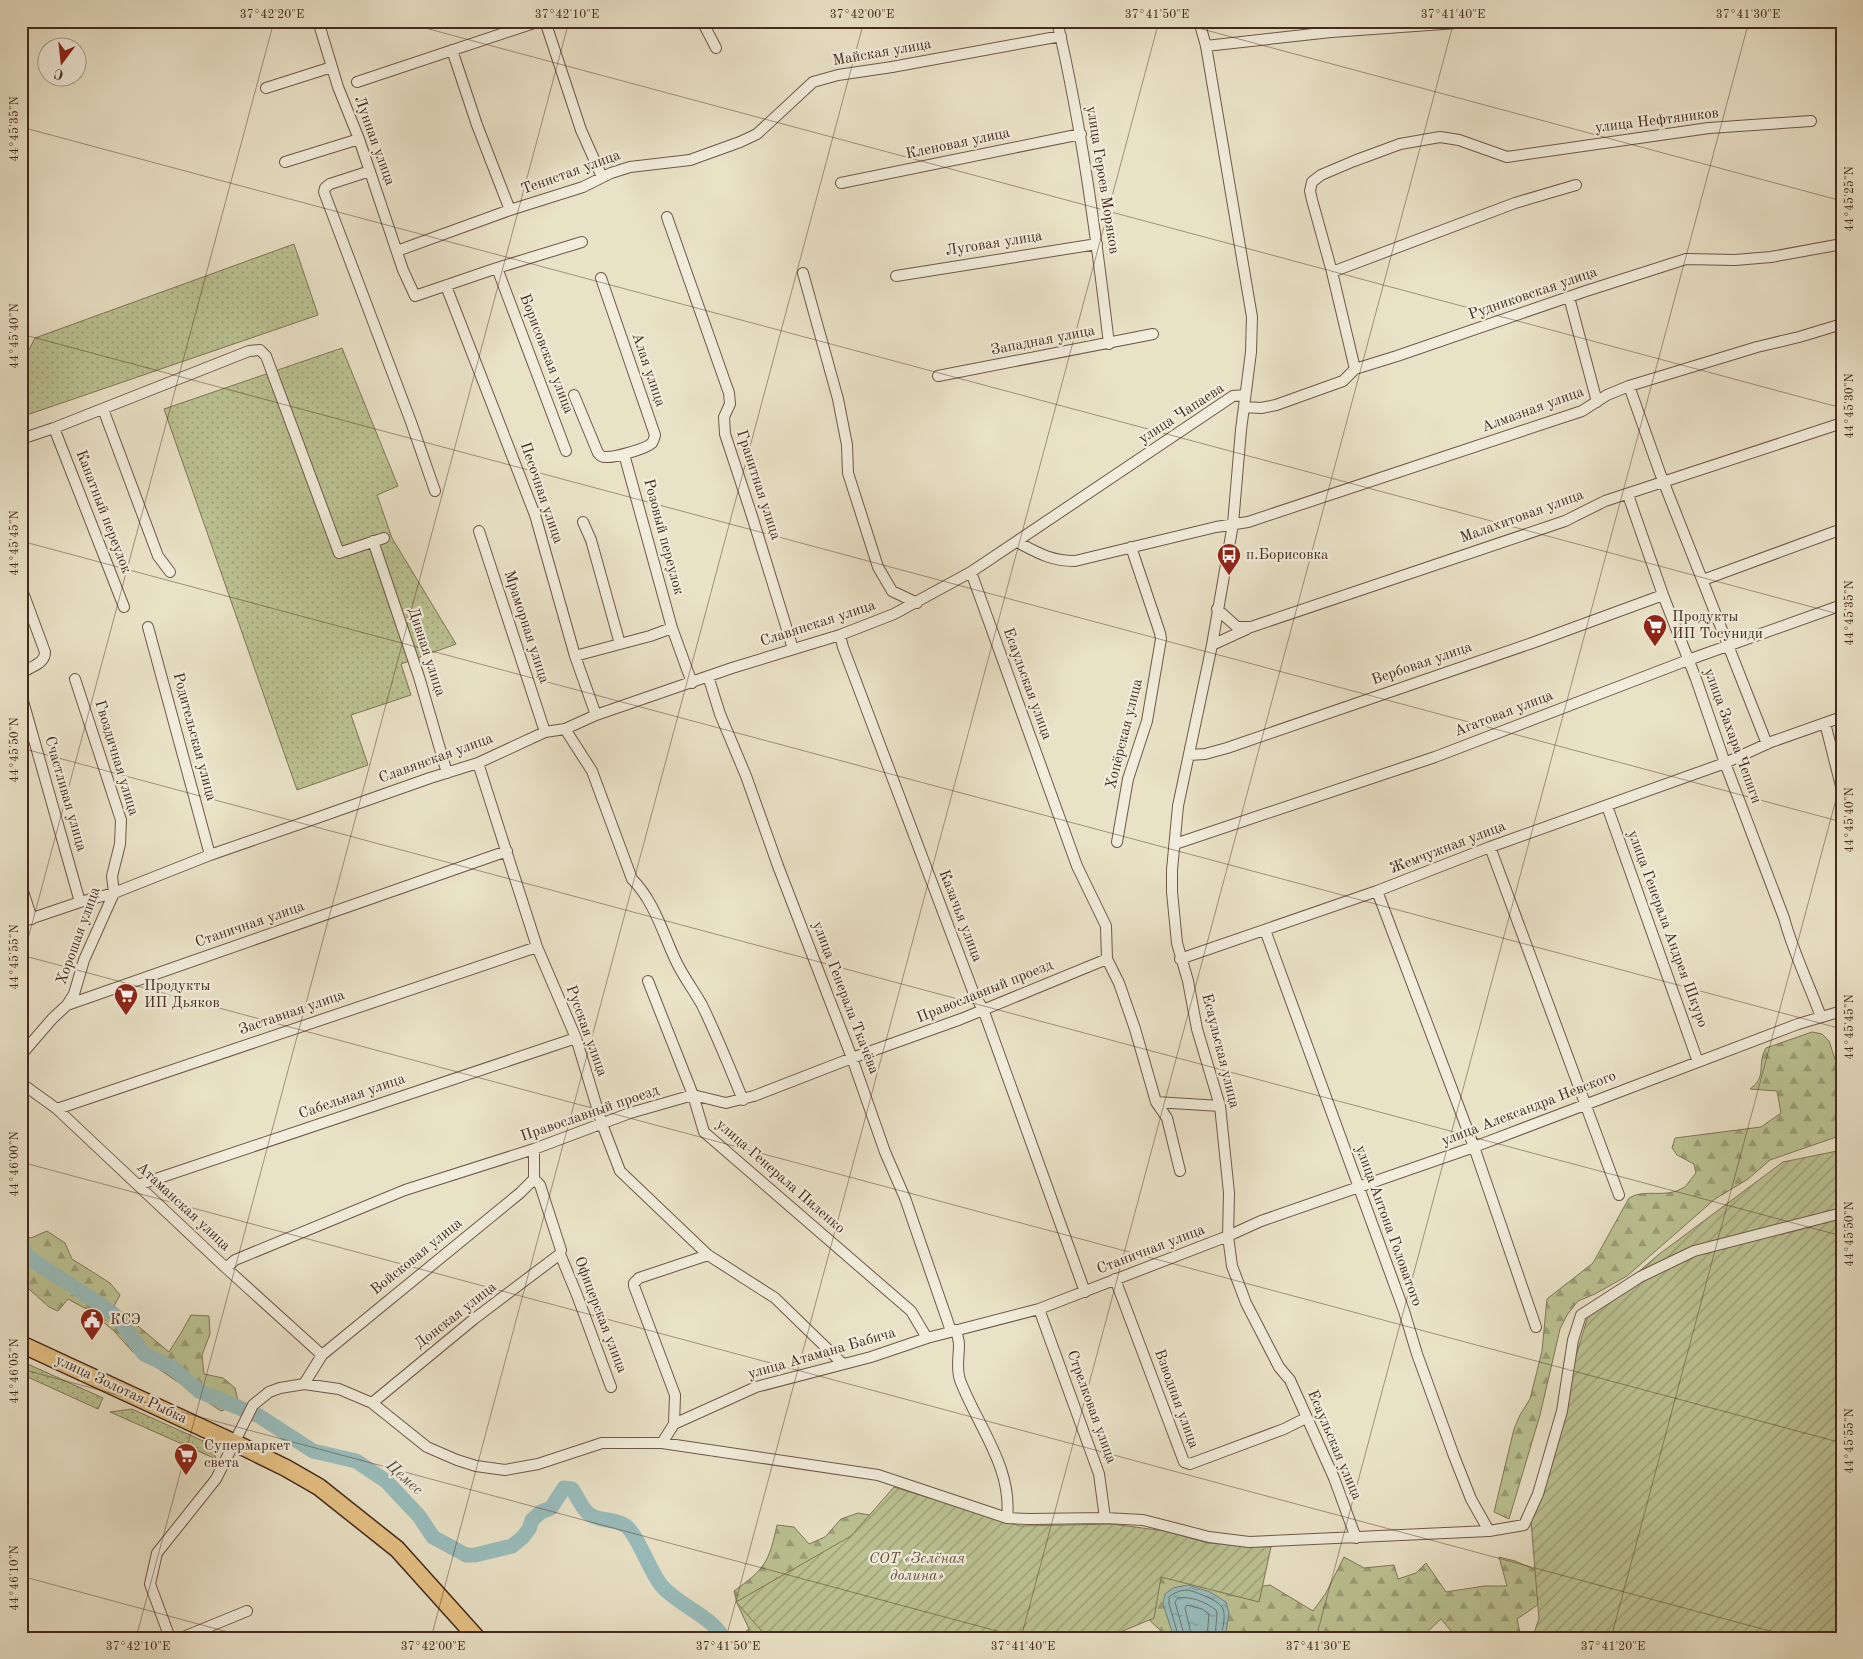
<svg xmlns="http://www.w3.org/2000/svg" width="1863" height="1659" font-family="'Old Standard TT',serif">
  <defs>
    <pattern id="grass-dots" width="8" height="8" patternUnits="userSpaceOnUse" patternTransform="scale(1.25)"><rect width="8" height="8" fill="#bbc292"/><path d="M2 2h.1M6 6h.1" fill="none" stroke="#9a9e77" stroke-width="1.8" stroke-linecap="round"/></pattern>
    <pattern id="forest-firs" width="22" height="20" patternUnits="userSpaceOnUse" patternTransform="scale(1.25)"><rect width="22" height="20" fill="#bbc292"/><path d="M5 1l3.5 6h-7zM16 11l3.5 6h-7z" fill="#9a9e77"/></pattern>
    <pattern id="garden-furrows" width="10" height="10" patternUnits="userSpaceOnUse" patternTransform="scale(1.25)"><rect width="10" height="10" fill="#bbc292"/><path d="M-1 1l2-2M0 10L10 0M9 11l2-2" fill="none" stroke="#9a9e77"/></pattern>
    <pattern id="water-ripples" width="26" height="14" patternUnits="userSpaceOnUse" patternTransform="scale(1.25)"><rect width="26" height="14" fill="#99bdbc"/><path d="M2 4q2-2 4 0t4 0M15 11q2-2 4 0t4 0" fill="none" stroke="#7e9a98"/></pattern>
  </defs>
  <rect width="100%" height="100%" fill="#eae2c7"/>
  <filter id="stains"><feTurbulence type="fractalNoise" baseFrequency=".004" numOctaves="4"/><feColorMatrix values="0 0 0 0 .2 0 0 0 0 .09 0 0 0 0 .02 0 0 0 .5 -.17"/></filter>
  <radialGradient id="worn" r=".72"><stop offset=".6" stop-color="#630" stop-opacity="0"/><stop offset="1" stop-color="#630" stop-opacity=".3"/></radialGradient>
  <path fill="url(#grass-dots)" stroke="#807658" d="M294 244 318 315 21 417V365L35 338Z
    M342 348 398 486 377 495 392 538 456 644 401 664 411 695 351 715 368 765 297 790 164 409Z
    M21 1361 103 1398 98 1409 21 1374Z
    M132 1409 212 1445 216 1459 110 1412Z"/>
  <path fill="url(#forest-firs)" stroke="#807658" d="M1812 1032 1822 1034 1829 1041 1842 1080V1135L1770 1160 1748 1179 1715 1199 1627 1276 1595 1294 1578 1301 1567 1315 1560 1329 1540 1415 1509 1519 1494 1512 1514 1429 1520 1415 1530 1399 1542 1351 1547 1299 1593 1263 1629 1198C1645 1188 1665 1199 1683 1188 1688 1185 1692 1177 1696 1173L1694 1164 1677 1155 1672 1148 1675 1138 1761 1127 1781 1113 1777 1091 1750 1089C1768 1076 1756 1065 1766 1048Z
    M21 1212 27 1225 23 1235 31 1238 47 1231 65 1243 72 1259 110 1283 120 1295 114 1306 169 1352 181 1333 191 1315 209 1316 210 1334 202 1355 204 1374 223 1378 235 1388 238 1401 231 1407 221 1411 132 1351 114 1331 90 1311 68 1299 58 1311 49 1307 21 1282Z
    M858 1513 880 1517 890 1638H736L749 1629 737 1603 734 1591C765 1569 769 1562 777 1525L794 1527 809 1544 825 1537 841 1519Z
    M1344 1557 1364 1568 1394 1565 1398 1579 1416 1573 1426 1563 1446 1592 1484 1586H1507L1499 1557 1515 1561 1543 1573 1542 1602 1517 1619 1521 1638H1457L1441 1619 1421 1638H1161L1160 1630 1145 1616 1152 1569 1249 1588 1270 1585 1313 1611 1326 1593Z"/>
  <path fill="url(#garden-furrows)" stroke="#807658" d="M1842 1150V1638H1532L1539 1619 1530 1509 1588 1316 1658 1255 1783 1162Z
    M894 1487 1020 1526 1112 1524 1165 1531 1208 1543 1271 1547 1259 1602 1161 1577 1154 1618 1106 1638H768L736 1602 851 1536Z"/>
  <path fill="url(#water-ripples)" stroke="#77827d" d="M1188 1585 1210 1592 1226 1602 1229 1613 1225 1638H1174L1163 1604 1165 1594 1173 1588Z"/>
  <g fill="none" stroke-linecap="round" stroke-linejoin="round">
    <path stroke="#6e746d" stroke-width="1" d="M1179 1638 1169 1604V1597C1174 1593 1180 1590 1187 1590 1194 1591 1218 1600 1222 1607 1227 1615 1222 1629 1221 1638
      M1185 1638 1175 1602 1178 1598C1192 1596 1205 1602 1216 1610L1217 1614 1215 1638
      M1192 1638 1185 1608 1187 1605 1202 1609 1209 1614 1207 1638"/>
    <path stroke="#99bdbc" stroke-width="15" d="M21 1244 29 1258 103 1306 118 1318 144 1354 173 1368 199 1391 259 1416 313 1451 356 1461 386 1481 419 1516 433 1537 466 1555H475L512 1546 522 1538 529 1529 532 1520 541 1512 551 1508 564 1488 572 1489C577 1496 582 1509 589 1514 600 1522 615 1518 626 1526 637 1534 651 1573 661 1585 677 1605 711 1615 723 1638"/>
    <g stroke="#6e5848" stroke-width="12">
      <path id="minor" d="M318 21 338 87 359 139 403 270 415 296 497 268 582 242
        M545 21 581 130 602 177
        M702 21 716 48
        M1057 21C1082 128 1096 235 1109 344
        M1199 21 1206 46 1252 317 1251 352 1241 430 1233 524 1212 645 1178 806 1172 870V892L1177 943 1188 981 1197 1029 1220 1106 1229 1193 1228 1236 1232 1266 1246 1303 1279 1367 1290 1380 1334 1478 1356 1538
        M1331 32 1333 21
        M1206 46 1331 32 1485 21
        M452 50 477 125 510 210
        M357 82 540 21
        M266 88 332 67
        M285 162 359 139
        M370 171 330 184 325 188 324 192 411 422 435 491
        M841 183 1081 134
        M667 217 729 393 730 404 724 417 725 434 752 516 793 649
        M397 251 510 210 583 187 611 173 630 167 690 160 740 142 757 134 813 82 838 75 892 67 1061 36
        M497 268 566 451
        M1332 272 1515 203 1576 185
        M803 273 838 399 847 445 848 473 878 567 892 591 917 603
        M896 276 1097 244
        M446 286 535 515 575 656 596 715
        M1569 297 1597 402
        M1355 369 1332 272 1312 200 1310 191 1312 182 1321 175 1354 161 1400 144 1440 137 1459 140 1507 157 1709 128 1811 121
        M938 376 1153 334
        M1629 386 1660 473 1767 744
        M574 395 598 453C601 456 601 457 605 457 613 458 646 449 652 443 654 440 654 439 655 435L601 278
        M1244 407 1261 408 1276 405 1343 381 1355 369 1397 356 1586 291 1686 259 1735 260 1771 257 1842 244
        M103 409 158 556 170 572
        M54 428 124 607
        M21 439 54 428 249 351 260 350 266 356 339 553 384 538
        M624 454 672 628
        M1628 495 1663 595 1696 679 1725 763 1784 918C1793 952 1809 984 1821 1017
        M583 522 591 540 620 644
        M479 531 545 732
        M373 541 419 677 447 773
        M1017 542C1038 553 1051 561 1075 561L1216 527 1248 522 1582 411 1607 395 1629 386 1757 347 1799 337 1842 324
        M971 572 1077 866 1106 926 1107 959 1119 983 1135 1029 1156 1102 1167 1118 1180 1171
        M1703 580 1842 529
        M21 587 45 652C45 665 29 666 21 674
        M1217 609 1237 627H1251L1565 521 1605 501 1842 423
        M148 627 210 855
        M840 635 843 647 974 994 983 1009 1085 1292
        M1212 645 1247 629
        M575 656 650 636 672 628 692 683
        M708 676 720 714 746 776 778 866 852 1058 885 1152 905 1198 951 1331
        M21 694 80 902
        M1825 723 1842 790
        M565 729 592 771 632 879C654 901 662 931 675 959 682 975 693 989 702 1005 717 1036 730 1068 743 1100
        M1189 755 1205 754 1227 748 1532 643 1663 595
        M478 763 537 947 576 1038 602 1124 620 1171 708 1255 775 1298 843 1364
        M1607 806 1698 1062
        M1117 842 1128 779 1147 721 1161 639 1160 633 1131 547
        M1175 844 1435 757 1688 660 1842 605
        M1490 847 1619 1195
        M21 885 32 919
        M1377 891 1474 1147 1536 1327
        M21 922 80 902 114 893 210 855 311 820 430 778 478 763 545 732 565 729 596 715 732 668 840 635 894 614 971 572 1233 396 1245 395
        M1265 930 1404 1311 1417 1354 1454 1456 1471 1499 1489 1531
        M1180 959 1377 891 1490 847 1725 763 1771 742 1842 717
        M648 981 693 1095 704 1132 911 1311 927 1338
        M67 1005 74 994 84 960 114 893 112 876 120 844 121 820 75 679
        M21 1055 52 1019 67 1005 507 851
        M21 1083 57 1109 226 1268 322 1355
        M1156 1102 1220 1106
        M57 1109 537 947
        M534 1179 540 1185 561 1250 560 1254 577 1295 611 1387
        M138 1185 576 1038
        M226 1268 235 1260 405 1190 534 1149 630 1113 693 1095 726 1103 754 1096 852 1058 961 1019 1107 959
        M1115 1279 1184 1462 1190 1464 1284 1429 1306 1418
        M1039 1309 1099 1474 1105 1518
        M956 1330C957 1335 959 1340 959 1345 959 1357 956 1368 960 1380 977 1425 1013 1468 1007 1518
        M304 1384 322 1355 520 1193 534 1179V1149
        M372 1403 474 1319 560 1254
        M674 1424 675 1395 634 1286V1283L639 1278 708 1255
        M662 1443 674 1424 756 1387 871 1357 927 1338 1039 1309 1228 1236 1261 1221 1474 1147 1798 1024 1842 1011
        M170 1638 150 1584 157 1553 216 1479 253 1405 269 1392 280 1388 304 1384 339 1389 372 1403 427 1447 457 1460 476 1466 505 1470 538 1464 602 1443H662L878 1475 1007 1518 1029 1519 1105 1518 1143 1520 1209 1537 1249 1542 1489 1531 1524 1525 1538 1494 1562 1411 1573 1340 1581 1315 1640 1277 1694 1251 1842 1213
        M181 1638 247 1611"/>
    </g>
    <g stroke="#442a1e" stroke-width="19">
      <path id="trunk" d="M21 1344 233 1442 286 1468 319 1487 397 1549 477 1638"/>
    </g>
    <use href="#minor" stroke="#f1ecdb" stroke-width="10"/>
    <use href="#trunk" stroke="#e5c184" stroke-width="16"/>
  </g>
  <path fill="none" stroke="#442a1e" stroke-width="1" stroke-opacity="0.45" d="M399 21 1842 408M1172 21 1842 201M21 127 1842 615M21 334 1842 822M21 541 1842 1029M21 748 1842 1236M21 955 1842 1443M21 965 274 21M21 1162 1796 1638M21 1369 1023 1638M21 1576 250 1638M136 1638 569 21M431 1638 864 21M726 1638 1159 21M1021 1638 1454 21M1316 1638 1749 21M1611 1638 1842 777"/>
  <defs>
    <g id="bus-pin" transform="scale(1.25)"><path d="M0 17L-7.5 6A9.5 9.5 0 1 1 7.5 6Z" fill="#8f2418" stroke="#f1ecdb"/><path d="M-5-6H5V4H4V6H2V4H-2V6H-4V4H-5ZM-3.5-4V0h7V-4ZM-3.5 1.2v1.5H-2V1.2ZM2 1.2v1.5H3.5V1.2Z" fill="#fff"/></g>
    <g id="supermarket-pin" transform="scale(1.25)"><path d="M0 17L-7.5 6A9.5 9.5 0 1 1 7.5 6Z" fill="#8f2418" stroke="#f1ecdb"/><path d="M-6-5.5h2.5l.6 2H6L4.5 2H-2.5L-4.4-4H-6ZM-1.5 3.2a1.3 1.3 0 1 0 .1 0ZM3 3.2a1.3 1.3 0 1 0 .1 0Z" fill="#fff"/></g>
    <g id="civic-pin" transform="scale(1.25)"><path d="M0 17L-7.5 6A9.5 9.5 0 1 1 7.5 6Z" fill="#8f2418" stroke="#f1ecdb"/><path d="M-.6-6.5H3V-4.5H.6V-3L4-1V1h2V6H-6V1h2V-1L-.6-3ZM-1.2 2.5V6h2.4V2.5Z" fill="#fff"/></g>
  </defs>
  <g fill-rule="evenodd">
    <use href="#bus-pin" x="1229" y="555"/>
    <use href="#supermarket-pin" x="1655" y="626"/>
    <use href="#supermarket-pin" x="126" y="995"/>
    <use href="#civic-pin" x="92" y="1320"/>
    <use href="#supermarket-pin" x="186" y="1455"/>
  </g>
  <g text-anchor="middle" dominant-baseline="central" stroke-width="4.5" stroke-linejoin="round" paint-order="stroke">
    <g font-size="15" fill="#442a1e" stroke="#f1ecdb">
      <text transform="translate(882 53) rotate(-10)">Майская улица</text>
      <text transform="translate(1657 121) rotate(-7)">улица Нефтяников</text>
      <text transform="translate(374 141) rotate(70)">Лунная улица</text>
      <text transform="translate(958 144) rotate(-12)">Кленовая улица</text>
      <text transform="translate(571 173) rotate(-20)">Тенистая улица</text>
      <text transform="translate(1102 180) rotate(81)">улица Героев Моряков</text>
      <text transform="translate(994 244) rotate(-9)">Луговая улица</text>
      <text transform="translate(1533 294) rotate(-19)">Рудниковская улица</text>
      <text transform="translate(1043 341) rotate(-11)">Западная улица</text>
      <text transform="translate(546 354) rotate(69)">Борисовская улица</text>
      <text transform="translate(648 370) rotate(71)">Алая улица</text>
      <text transform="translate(1533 410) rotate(-20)">Алмазная улица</text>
      <text transform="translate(1182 414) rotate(-33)">улица Чапаева</text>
      <text transform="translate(758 485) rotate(72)">Гранитная улица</text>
      <text transform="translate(541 493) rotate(71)">Песочная улица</text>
      <text transform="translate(103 512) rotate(69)">Канатный переулок</text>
      <text transform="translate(1522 517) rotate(-20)">Малахитовая улица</text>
      <text transform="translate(663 537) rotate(75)">Розовый переулок</text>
      <text transform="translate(818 624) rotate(-18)">Славянская улица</text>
      <text transform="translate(526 627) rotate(72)">Мраморная улица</text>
      <text transform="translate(426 652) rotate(72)">Дивная улица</text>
      <text transform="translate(1422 664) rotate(-19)">Вербовая улица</text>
      <text transform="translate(1027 684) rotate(70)">Есаульская улица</text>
      <text transform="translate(1504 714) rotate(-21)">Агатовая улица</text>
      <text transform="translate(1125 734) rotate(-76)">Хопёрская улица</text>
      <text transform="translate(1732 736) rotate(70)">улица Захара Чепиги</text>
      <text transform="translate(194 737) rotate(75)">Родительская улица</text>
      <text transform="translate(116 758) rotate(73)">Гвоздичная улица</text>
      <text transform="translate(436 759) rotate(-20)">Славянская улица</text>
      <text transform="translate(65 794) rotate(74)">Счастливая улица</text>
      <text transform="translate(1448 848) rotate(-21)">Жемчужная улица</text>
      <text transform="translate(960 916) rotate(69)">Казачья улица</text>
      <text transform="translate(250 925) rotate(-19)">Станичная улица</text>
      <text transform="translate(1667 929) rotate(70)">улица Генерала Андрея Шкуро</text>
      <text transform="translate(79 936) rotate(-70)">Хорошая улица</text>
      <text transform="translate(985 992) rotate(-22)">Православный проезд</text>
      <text transform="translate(845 998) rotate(69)">улица Генерала Ткачёва</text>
      <text transform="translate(292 1013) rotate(-19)">Заставная улица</text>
      <text transform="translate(586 1031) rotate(70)">Русская улица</text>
      <text transform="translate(1220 1051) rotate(76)">Есаульская улица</text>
      <text transform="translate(352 1097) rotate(-19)">Сабельная улица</text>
      <text transform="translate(1529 1109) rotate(-21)">улица Александра Невского</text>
      <text transform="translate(590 1114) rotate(-19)">Православный проезд</text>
      <text transform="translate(780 1177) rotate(41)">улица Генерала Пиленко</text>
      <text transform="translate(183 1207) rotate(43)">Атаманская улица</text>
      <text transform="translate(1388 1226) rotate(70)">улица Антона Головатого</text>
      <text transform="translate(1151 1250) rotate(-21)">Станичная улица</text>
      <text transform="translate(417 1257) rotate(-39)">Войсковая улица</text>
      <text transform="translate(600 1315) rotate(69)">Офицерская улица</text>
      <text transform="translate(456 1316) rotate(-38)">Донская улица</text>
      <text transform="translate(822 1354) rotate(-16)">улица Атамана Бабича</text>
      <text transform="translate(121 1390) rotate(25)">улица Золотая Рыбка</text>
      <text transform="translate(1176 1399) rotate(70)">Взводная улица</text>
      <text transform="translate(1091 1407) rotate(70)">Стрелковая улица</text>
      <text transform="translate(1334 1445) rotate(67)">Есаульская улица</text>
    </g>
    <g font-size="15" fill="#442a1e" stroke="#f1ecdb" text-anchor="start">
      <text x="1246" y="555">п.Борисовка</text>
      <text x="1672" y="617">Продукты<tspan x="1672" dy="17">ИП Тосуниди</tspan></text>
      <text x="144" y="986">Продукты<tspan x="144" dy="17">ИП Дьяков</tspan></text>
      <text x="110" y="1320">КСЭ</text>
      <text x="204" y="1446">Супермаркет<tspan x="204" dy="17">света</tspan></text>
    </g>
    <g font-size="15" font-style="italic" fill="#62503b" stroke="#f1ecdb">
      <text x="917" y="1559">СОТ «Зелёная<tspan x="917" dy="17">долина»</tspan></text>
    </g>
    <g font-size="16" font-style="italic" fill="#594f46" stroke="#f1ecdb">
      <text transform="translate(404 1478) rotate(42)">Цемес</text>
    </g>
  </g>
  <rect width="1863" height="1659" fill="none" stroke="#eae2c7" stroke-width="55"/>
  <g transform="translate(62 62) rotate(195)"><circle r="24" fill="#f1ecdb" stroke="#ac9e8f"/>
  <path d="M0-4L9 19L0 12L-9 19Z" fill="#8f2418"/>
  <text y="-8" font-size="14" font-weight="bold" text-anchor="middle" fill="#442a1e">С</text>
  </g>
  <rect x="28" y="28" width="1808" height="1604" fill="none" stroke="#442a1e" stroke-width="2"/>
  <g font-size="12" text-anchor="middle" fill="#442a1e">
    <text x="272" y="18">37°42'20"E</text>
    <text x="567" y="18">37°42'10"E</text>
    <text x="862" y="18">37°42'00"E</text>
    <text x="1157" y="18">37°41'50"E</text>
    <text x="1453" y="18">37°41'40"E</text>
    <text x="1748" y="18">37°41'30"E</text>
    <text transform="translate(14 129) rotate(-90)" y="4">44°45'35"N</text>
    <text transform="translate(1849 199) rotate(-90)" y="4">44°45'25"N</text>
    <text transform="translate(14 336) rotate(-90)" y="4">44°45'40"N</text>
    <text transform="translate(1849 406) rotate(-90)" y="4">44°45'30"N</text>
    <text transform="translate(14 543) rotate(-90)" y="4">44°45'45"N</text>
    <text transform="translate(1849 613) rotate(-90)" y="4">44°45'35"N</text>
    <text transform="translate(14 750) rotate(-90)" y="4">44°45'50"N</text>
    <text transform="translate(1849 820) rotate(-90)" y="4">44°45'40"N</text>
    <text transform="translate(14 957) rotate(-90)" y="4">44°45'55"N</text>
    <text transform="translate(1849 1027) rotate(-90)" y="4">44°45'45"N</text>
    <text transform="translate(14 1164) rotate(-90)" y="4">44°46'00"N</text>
    <text transform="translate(1849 1234) rotate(-90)" y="4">44°45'50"N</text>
    <text transform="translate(14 1371) rotate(-90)" y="4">44°46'05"N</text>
    <text transform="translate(1849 1441) rotate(-90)" y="4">44°45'55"N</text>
    <text transform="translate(14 1578) rotate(-90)" y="4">44°46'10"N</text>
    <text x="138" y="1650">37°42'10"E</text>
    <text x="433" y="1650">37°42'00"E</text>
    <text x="728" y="1650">37°41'50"E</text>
    <text x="1023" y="1650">37°41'40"E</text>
    <text x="1318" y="1650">37°41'30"E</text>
    <text x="1613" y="1650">37°41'20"E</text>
  </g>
  <rect width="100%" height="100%" filter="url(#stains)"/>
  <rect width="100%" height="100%" fill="url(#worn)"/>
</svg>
